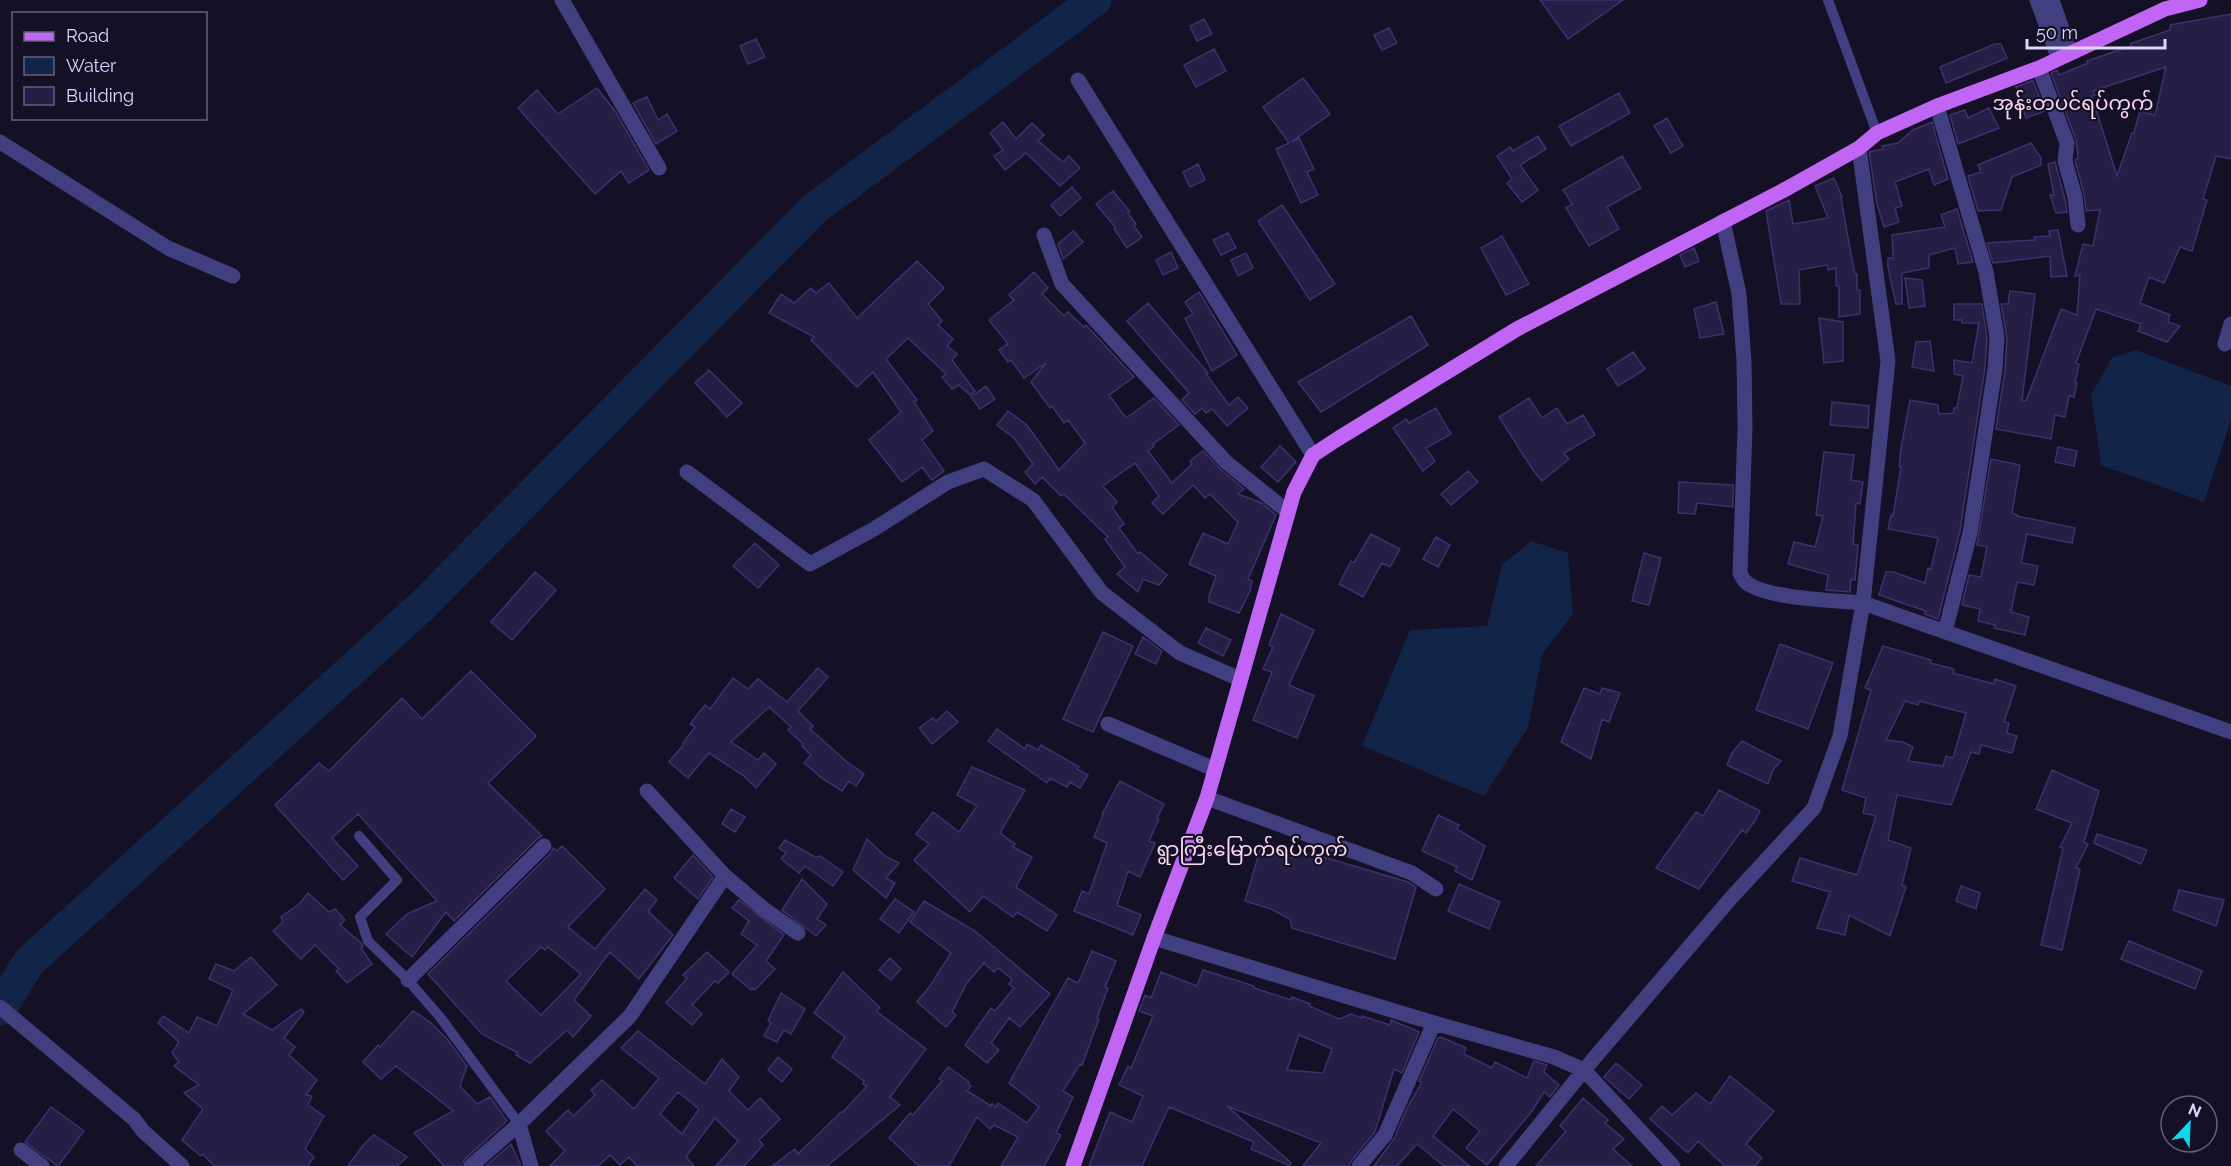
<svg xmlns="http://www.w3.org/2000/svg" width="2231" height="1166" font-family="Raleway,'Noto Sans Myanmar',sans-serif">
  <rect width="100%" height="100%" fill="#141025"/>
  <path fill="#122548" d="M2136 350 2231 386V420L2204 502 2101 465 2091 395 2112 358Z
    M1531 541 1568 553 1573 614 1542 654 1528 728 1484 796 1362 746 1410 630 1487 626 1502 565Z"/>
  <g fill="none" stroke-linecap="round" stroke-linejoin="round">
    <path stroke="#122548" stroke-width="33" d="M0 1009 29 962 422 606 814 209 1095 0"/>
  </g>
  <path fill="#261e44" stroke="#3e316f" stroke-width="1.5" fill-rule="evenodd" d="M1540 0H1623L1568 39Z
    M2231 14V159L2216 156 2203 199 2207 200 2192 251 2180 247 2164 283 2149 277 2140 303 2170 315 2168 322 2180 326 2167 342 2138 331 2141 324 2096 309 2076 363 2079 364 2075 383H2077L2074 397 2069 396 2065 417 2055 415 2051 439 1996 429 2005 370 2007 338 2001 304H2008L2010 291 2035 294 2022 400 2026 401 2061 309 2077 315 2080 275 2075 276 2083 244 2093 246 2100 210 2086 211 2084 194 2075 160 2078 158 2076 140 2051 73 2057 70 2059 75 2088 63 2087 61 2131 46 2130 44 2170 30V25ZM2166 67 2155 115 2140 111 2134 133H2132L2117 176 2092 96 2095 95 2093 91Z
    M1204 19 1212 34 1197 41 1190 26Z
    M1389 28 1397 43 1382 50 1374 35Z
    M756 39 765 57 748 64 740 46Z
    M1995 44H2001L2007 58 1946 83 1940 67Z
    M1214 49 1226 71 1196 87 1184 65Z
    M1303 78 1330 114 1291 142 1299 138 1314 169 1307 172 1318 195 1301 203 1276 149 1289 143 1263 107Z
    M2031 81H2033L2045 111 2026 118 2016 87Z
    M597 88 615 111 649 170 629 183 621 171 595 194 518 108 537 90 558 114Z
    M1619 93 1630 113 1571 146 1559 126Z
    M647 97 658 120 667 114 677 131 656 144 633 103Z
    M1989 108 1999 128 1958 144 1950 115 1965 110 1968 118Z
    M1667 118 1683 146 1671 153 1654 126Z
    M1003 122 1016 139 1032 123 1044 135 1038 141 1063 162 1069 156 1080 168 1060 186 1026 153 1005 170 994 156 1003 150 990 133Z
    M1932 122 1948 179 1934 185 1929 169 1895 182 1902 206 1895 208 1899 222 1884 227 1877 204 1869 152 1883 149 1882 146 1898 143 1913 130Z
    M1538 136 1546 149 1520 165 1538 190 1522 202 1507 183 1512 179 1497 156 1510 147 1513 151Z
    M2031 143 2041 158V165L2012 177 2001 210 1978 211 1968 176 1981 172 1978 165Z
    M1622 156 1641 188 1607 207 1619 229 1589 246 1566 208 1572 204 1563 190Z
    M2055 162 2065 199 2067 212 2056 213 2050 195H2054L2048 164Z
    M1198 164 1205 180 1190 187 1183 172Z
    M1834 178 1842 197 1841 198 1849 243 1855 274H1857V290H1860V314L1839 317V286H1836V268L1828 270 1827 265 1799 270 1800 304H1781L1766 211 1789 200 1793 224 1828 218 1815 186Z
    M1072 187 1081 198 1060 216 1051 205Z
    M1113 191 1130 212 1128 213 1136 224 1134 226 1142 237 1127 248 1114 229 1116 228 1096 204Z
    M1282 205 1335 284 1310 300 1258 221Z
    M1957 209 1973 262 1958 264 1955 248 1929 255V268L1902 273V304H1896L1888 268V258H1893L1892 235 1945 227 1941 215Z
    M2058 230 2067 276 2051 277 2050 256 1993 263 1987 243 2035 240 2034 237 2050 236 2049 231Z
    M1073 231 1083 242 1063 259 1058 244Z
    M1228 233 1236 248 1221 255 1213 240Z
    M1502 236 1529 284 1506 295 1481 248Z
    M1694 248 1699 261 1685 267 1680 255Z
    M1171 252 1178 268 1163 275 1156 260Z
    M1246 253 1253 268 1238 276 1231 260Z
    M917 261 944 288 928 304 942 321 938 325 953 339 947 346 957 354 952 360 975 391 970 395 959 385 952 389 942 377 946 374 908 338 886 359 917 400 914 402 933 431 922 440 944 471 932 480 922 467 902 482 869 440 901 412 873 372 857 387 811 340 814 337 769 313 781 294 794 303 811 288 816 293 829 283 857 318Z
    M1034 272 1048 288 1042 294 1064 316 1068 312 1084 327 1086 325 1134 377 1109 395 1126 418 1154 398 1179 425 1153 444 1154 446 1148 451 1172 483 1192 464 1190 461 1203 451 1220 469 1244 489 1238 494 1262 503 1276 515 1248 579 1252 581 1250 591 1239 613 1209 602V596L1216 576 1189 564 1203 533 1228 544 1238 522 1210 494 1205 498 1193 485 1163 514 1152 503 1159 496 1135 463 1103 486 1117 502 1112 507 1124 524 1119 528 1138 554 1140 552 1167 575 1159 585 1143 579 1138 592 1117 574 1125 567 1105 539 1108 537 1064 494 1061 496 1042 477 1035 484 1025 472 1033 464 1014 438 997 425 1008 411 1027 425 1059 470 1085 443 1068 420 1064 423 1052 406 1050 408 1031 382 1046 363 1024 378 1011 360 1008 362 999 350 1008 344 989 320 1014 300 1009 295Z
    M1905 278 1922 280 1925 306 1909 308Z
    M1199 292 1237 355 1212 371 1185 318 1193 314 1185 302Z
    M1716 302 1724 334 1700 338 1694 309Z
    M1148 303 1208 373 1206 374 1229 405 1238 397 1248 408 1227 426 1212 409 1206 413 1202 408 1195 414 1182 400 1189 393 1127 321Z
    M1954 304H1982L1987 338 1985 368 1960 531 1938 619 1925 614 1926 611 1879 595 1886 572H1893L1925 583 1928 568 1931 569 1938 538 1888 529 1891 515 1893 516 1901 467H1899L1901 448 1910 400 1938 405 1939 414 1954 413V408H1957L1963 376 1954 374V360L1972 363 1979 323H1962V320H1954Z
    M1411 316 1428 345 1321 412 1298 382Z
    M1819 318 1843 322V361L1824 363Z
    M1930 341 1934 371 1912 367 1916 342Z
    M1633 352 1645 369 1618 386 1607 369Z
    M709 370 742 403 727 417 695 383Z
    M986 386 995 399 980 409 971 397Z
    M1529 398 1542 418 1557 408 1567 424 1583 415 1595 435 1564 453 1569 459 1542 481 1533 470 1499 417Z
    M1832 402 1869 406 1868 428 1830 425Z
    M1436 408 1451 434 1426 448 1435 461 1423 471 1393 428 1406 419 1409 423Z
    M1280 446 1296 462 1278 482 1261 467Z
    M2058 447 2077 451 2074 466 2055 462Z
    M1824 452 1854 455 1851 480 1863 482 1860 504 1856 503 1853 544 1858 545 1855 580 1851 579 1850 592 1826 590 1828 575 1788 564 1794 542 1815 547 1823 516 1816 515Z
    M1991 459 2020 465 2012 513 2017 515V516L2075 528 2072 543 2027 534 2021 563 2038 566 2034 585 2017 582 2011 612 2029 617 2025 635 1994 628 1995 625 1978 621 1980 609 1962 605 1969 575 1981 577 1987 547 1977 545Z
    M1468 471 1478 482 1451 505 1441 494Z
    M1679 482 1733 485V507L1697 503 1695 514 1678 513Z
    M1371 534 1400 549 1390 567 1382 563 1363 597 1339 584 1351 561 1354 563Z
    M1436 537 1450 545 1438 567 1423 559Z
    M755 543 779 565 758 588 733 566Z
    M1644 553 1661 558 1649 605 1632 601Z
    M535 572 556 590 512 640 491 622Z
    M1281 614 1314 630 1289 685 1314 696 1297 738 1253 720 1272 672 1263 669 1273 647 1269 645Z
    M1206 628 1231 640 1223 656 1198 643Z
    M1103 632 1133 646 1093 732 1063 719Z
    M1143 637 1162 651 1156 664 1135 654Z
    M1780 644 1833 663 1808 729 1756 710Z
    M1883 646 1931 660 1930 663 1954 669 1953 673 1994 684 1995 679 2016 686 2004 722 2009 723 2007 733 2017 736 2012 753 1981 745 1979 754 1971 752 1951 805 1897 795 1888 840 1911 848 1902 885 1906 887 1890 936 1849 915 1845 935 1817 928 1830 892 1792 881 1800 858 1857 875 1876 816 1863 813 1866 798 1842 790 1871 690 1865 688ZM1905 701 1918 705 1919 701 1966 713 1953 758 1946 756 1943 766 1908 761 1913 747 1903 742 1886 740Z
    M818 668 828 677 798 711 813 726 810 729 847 762 864 774 856 786 849 781 842 791 823 779 804 763 811 755 802 746 803 744 788 730 791 727 769 707 731 742 758 760 764 753 776 764 756 788 744 776 709 753 688 778 669 762 684 744 683 743 695 727 690 724 705 705 710 709 733 678 748 689 758 679 787 702Z
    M471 671 536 736 488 783 542 836 537 839 454 921 446 912 412 957 386 934 407 914 437 901 358 814 332 838 358 866 343 880 275 805 319 763 329 771 402 698 422 719Z
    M1584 688 1600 694 1602 688 1620 693 1609 722 1602 719 1591 759 1561 742Z
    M947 711 958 722 932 744 919 728 933 718 936 721Z
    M997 729 1025 749 1027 744 1038 750 1041 745 1079 767 1077 769 1088 775 1080 788 1070 782 1067 787 1050 778 1047 783 988 741Z
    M1742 741 1781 761 1773 770 1768 784 1727 765 1732 753Z
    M972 767 1025 790 1000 833 1015 844 1013 847 1032 857 1016 887 1057 915 1047 931 1017 912 1013 917 983 896 970 912 914 860 929 844 916 834 933 812 959 832 977 806 957 795Z
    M2052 770 2099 791 2084 842 2088 844 2076 868 2080 869 2062 950 2041 945 2063 848 2060 847 2072 823 2036 809Z
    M1120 781 1164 804 1157 818 1159 819 1149 841 1155 843 1140 877 1128 871 1117 905 1141 915 1133 935 1074 911 1082 891 1089 894 1107 843 1094 837 1103 815 1102 814Z
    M1719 790 1760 811 1754 822 1746 833 1742 830 1699 889 1656 868 1696 812 1703 816Z
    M731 809 745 817 735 832 722 824Z
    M1438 815 1459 825 1457 829 1485 846 1472 880 1455 871 1457 867 1422 851Z
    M2097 834 2147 850 2141 864 2094 843Z
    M867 839 885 856 899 863 886 878 895 883 886 898 853 870Z
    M785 840 815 857 820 856 843 872 833 886 805 866 799 873 781 859 786 853 779 848Z
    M562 846 605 889 568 927 595 949 645 889 657 900 648 911 673 935 639 979 610 952 574 1000 591 1016 573 1037 567 1030 530 1063 516 1055 518 1053 482 1034 428 974 551 853 553 848 557 851ZM541 947 545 950 548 947 581 974 541 1015 506 981Z
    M1260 850 1287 859 1310 853 1408 882 1416 887 1395 959 1292 928 1290 919 1271 909 1245 901Z
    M693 855 713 877 698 899 674 878Z
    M802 879 827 904 817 919 826 925 816 936 782 910Z
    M1459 884 1500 902 1489 929 1448 911Z
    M1961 886 1980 893 1976 909 1956 901Z
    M2179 890 2224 900 2216 926 2173 910Z
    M308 893 329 912 335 909 345 920 340 925 361 943 363 946 361 948 372 964 347 983 336 971 339 969 315 945 301 959 273 931 283 922 281 917 299 904Z
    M895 899 914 912 899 933 880 919Z
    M739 900 784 935 766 961 775 969 755 990 753 988 751 990 732 974 757 945 741 934 749 921 732 908Z
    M924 901 975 931 1050 994 1020 1027 1009 1018 991 1043 999 1050 987 1063 965 1045 991 1008 995 1011 1014 988 1009 984 1012 979 998 968 994 972 984 963 967 983 952 1012 956 1015 946 1027 917 1002 930 986 951 953 910 922Z
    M2129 941 2202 971 2195 989 2121 959Z
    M1092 951 1116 961 1105 987 1108 988 1097 1018 1099 1019 1082 1065 1080 1064 1063 1091 1073 1097 1056 1133 1061 1135 1044 1166H1001L1018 1137 994 1125 990 1129 977 1117 949 1166H919L889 1138 910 1113 913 1115 942 1081 939 1079 948 1067 969 1082 968 1084 971 1086 967 1091 991 1106 992 1104 996 1107 998 1103 1027 1123 1039 1107 1009 1083 1068 978 1078 983Z
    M707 952 729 972 718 983 715 981 692 1005 702 1014 692 1025 666 1003 687 978 683 975Z
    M251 957 277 985 243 1014 272 1030 301 1009 304 1012 284 1038 295 1047 289 1055 317 1080 306 1095 312 1096 308 1105 324 1116 305 1149 314 1157 308 1166H214L203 1154 201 1156 182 1140 203 1109 184 1093 199 1085 174 1066 179 1062 172 1053 179 1042 158 1023 163 1016 189 1033 197 1017 217 1026 233 990 209 979 216 964 234 971Z
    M890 958 901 969 891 980 879 970Z
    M1203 970 1254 986V988L1291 1000 1292 997 1310 1004 1309 1006 1339 1019 1351 1014 1362 1018V1016L1390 1025 1391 1020 1419 1032 1402 1073 1394 1069 1375 1132 1352 1160 1349 1166H1303L1321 1143 1227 1106 1291 1163 1290 1166 1251 1149 1254 1142 1169 1107 1142 1166H1089L1110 1112 1132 1122 1143 1096 1119 1085 1128 1066 1131 1068 1153 1016 1139 1011 1145 995 1151 998 1161 972 1197 986ZM1299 1035 1332 1049 1323 1073 1287 1070Z
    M843 972 880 1008 876 1011 926 1049 890 1097 900 1105 827 1166H772L795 1149 798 1154 841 1112 842 1113 867 1086 863 1084 864 1081 832 1057 845 1037 814 1013Z
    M781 993 805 1009 791 1034 784 1030 777 1042 764 1036 771 1023 768 1021Z
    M413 1011 430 1022 447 1039 467 1066 460 1086 477 1104 490 1097 507 1121 465 1159 461 1166H444L414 1133 453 1111 396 1066 381 1079 363 1062 378 1045 380 1047Z
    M638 1031 705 1084 722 1059 739 1077 729 1091 748 1110 760 1098 780 1119 759 1140 763 1145 744 1166H716L738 1141 715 1118 686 1157 694 1166H637L629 1157 620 1165 610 1155 598 1166H550L565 1151 546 1131 568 1110 573 1116 595 1095 591 1090 602 1080 634 1109 659 1078 621 1048ZM678 1092 699 1109 682 1134 660 1114Z
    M1441 1037 1466 1048 1464 1054 1492 1068 1495 1062 1527 1078 1534 1061 1547 1065 1544 1072 1559 1085 1550 1097 1544 1092 1532 1111 1487 1165 1466 1148 1480 1131 1453 1109 1433 1136 1470 1166H1444L1417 1144 1397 1166H1374L1394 1139 1407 1108 1422 1082 1419 1081 1438 1038Z
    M778 1057 792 1069 782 1082 768 1070Z
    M1616 1063 1642 1085 1629 1099 1604 1077Z
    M1730 1076 1774 1111 1746 1144 1762 1158 1755 1166H1725L1698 1141 1688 1153 1650 1119 1662 1106 1672 1115 1696 1093 1710 1104Z
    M1583 1098 1608 1120 1605 1123 1624 1139 1613 1149 1632 1166H1536L1566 1131 1560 1126Z
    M51 1107 84 1131 58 1166 25 1142Z
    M374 1135 407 1157 397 1166H348L364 1144Z
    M511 1144 521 1166H486Z"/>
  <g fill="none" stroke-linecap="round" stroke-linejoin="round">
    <path stroke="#423f81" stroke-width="10" d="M1828 0 1877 133
      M359 836 397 880 360 917 368 941 408 980 440 1017 519 1124"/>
    <path stroke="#423f81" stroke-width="15" d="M562 0 659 168
      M2037 0 2058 57
      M2052 0 2070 52
      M2039 68 2067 143 2065 161 2075 197 2078 225
      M1078 80 1313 455
      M1937 106 1986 272 1997 337 1995 369 1970 533 1945 632
      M0 142 168 248 233 276
      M1859 148 1888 361 1863 603 2231 732
      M1044 235 1062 284 1226 462 1288 512
      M2225 344 2231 324
      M687 472 810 564 874 529 948 482 984 469 1033 500 1102 593 1180 653 1240 679
      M1108 724 1214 769
      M647 791 725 876 765 910 798 933
      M1207 798 1412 873 1436 889
      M1154 938 1434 1023 1554 1057 1584 1070 1673 1166
      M408 980 544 846
      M0 1007 134 1119 143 1131 182 1166
      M519 1124 531 1166
      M21 1150 42 1166
      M471 1166 519 1124 630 1016 725 876
      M1359 1166 1385 1135 1434 1023
      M1506 1166 1584 1070 1731 898 1814 808 1840 736 1863 603C1834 600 1776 599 1752 586 1745 583 1743 579 1740 573L1745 429 1744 361 1739 294 1723 221"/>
    <path stroke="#c165f5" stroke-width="15" d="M1073 1166 1154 938 1207 798 1294 492 1313 455 1339 438 1517 329 1786 189 1859 148 1877 133 1937 106 2039 68 2165 9 2200 0"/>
  </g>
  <g text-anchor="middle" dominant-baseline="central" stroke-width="4.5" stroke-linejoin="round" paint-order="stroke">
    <g font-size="20" fill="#fcd9ef" stroke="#141025">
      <text x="2073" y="103">အုန်းတပင်ရပ်ကွက်</text>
      <text x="1252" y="849">ရွာကြီးမြောက်ရပ်ကွက်</text>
    </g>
  </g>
  <rect x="12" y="12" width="195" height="108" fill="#141025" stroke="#64607b" stroke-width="1.5"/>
  <rect x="24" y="32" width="30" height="9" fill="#c165f5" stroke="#64607b" stroke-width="1.5"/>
  <text x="66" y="42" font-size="18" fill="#dcd7fc">Road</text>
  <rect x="24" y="57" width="30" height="18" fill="#122548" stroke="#64607b" stroke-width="1.5"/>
  <text x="66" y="72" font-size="18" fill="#dcd7fc">Water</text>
  <rect x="24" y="87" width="30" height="18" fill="#261e44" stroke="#64607b" stroke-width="1.5"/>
  <text x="66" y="102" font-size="18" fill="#dcd7fc">Building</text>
  <g transform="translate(2189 1124) rotate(23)"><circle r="28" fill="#141025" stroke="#64607b" stroke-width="1.5"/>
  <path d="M0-4.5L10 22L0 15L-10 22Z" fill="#10d6ef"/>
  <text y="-9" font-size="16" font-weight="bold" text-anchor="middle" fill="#dcd7fc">N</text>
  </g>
  <path d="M2027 39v9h138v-9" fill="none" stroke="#dcd7fc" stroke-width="3"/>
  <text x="2036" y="39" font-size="18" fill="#dcd7fc" stroke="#141025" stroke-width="4.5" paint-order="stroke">50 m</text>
</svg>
